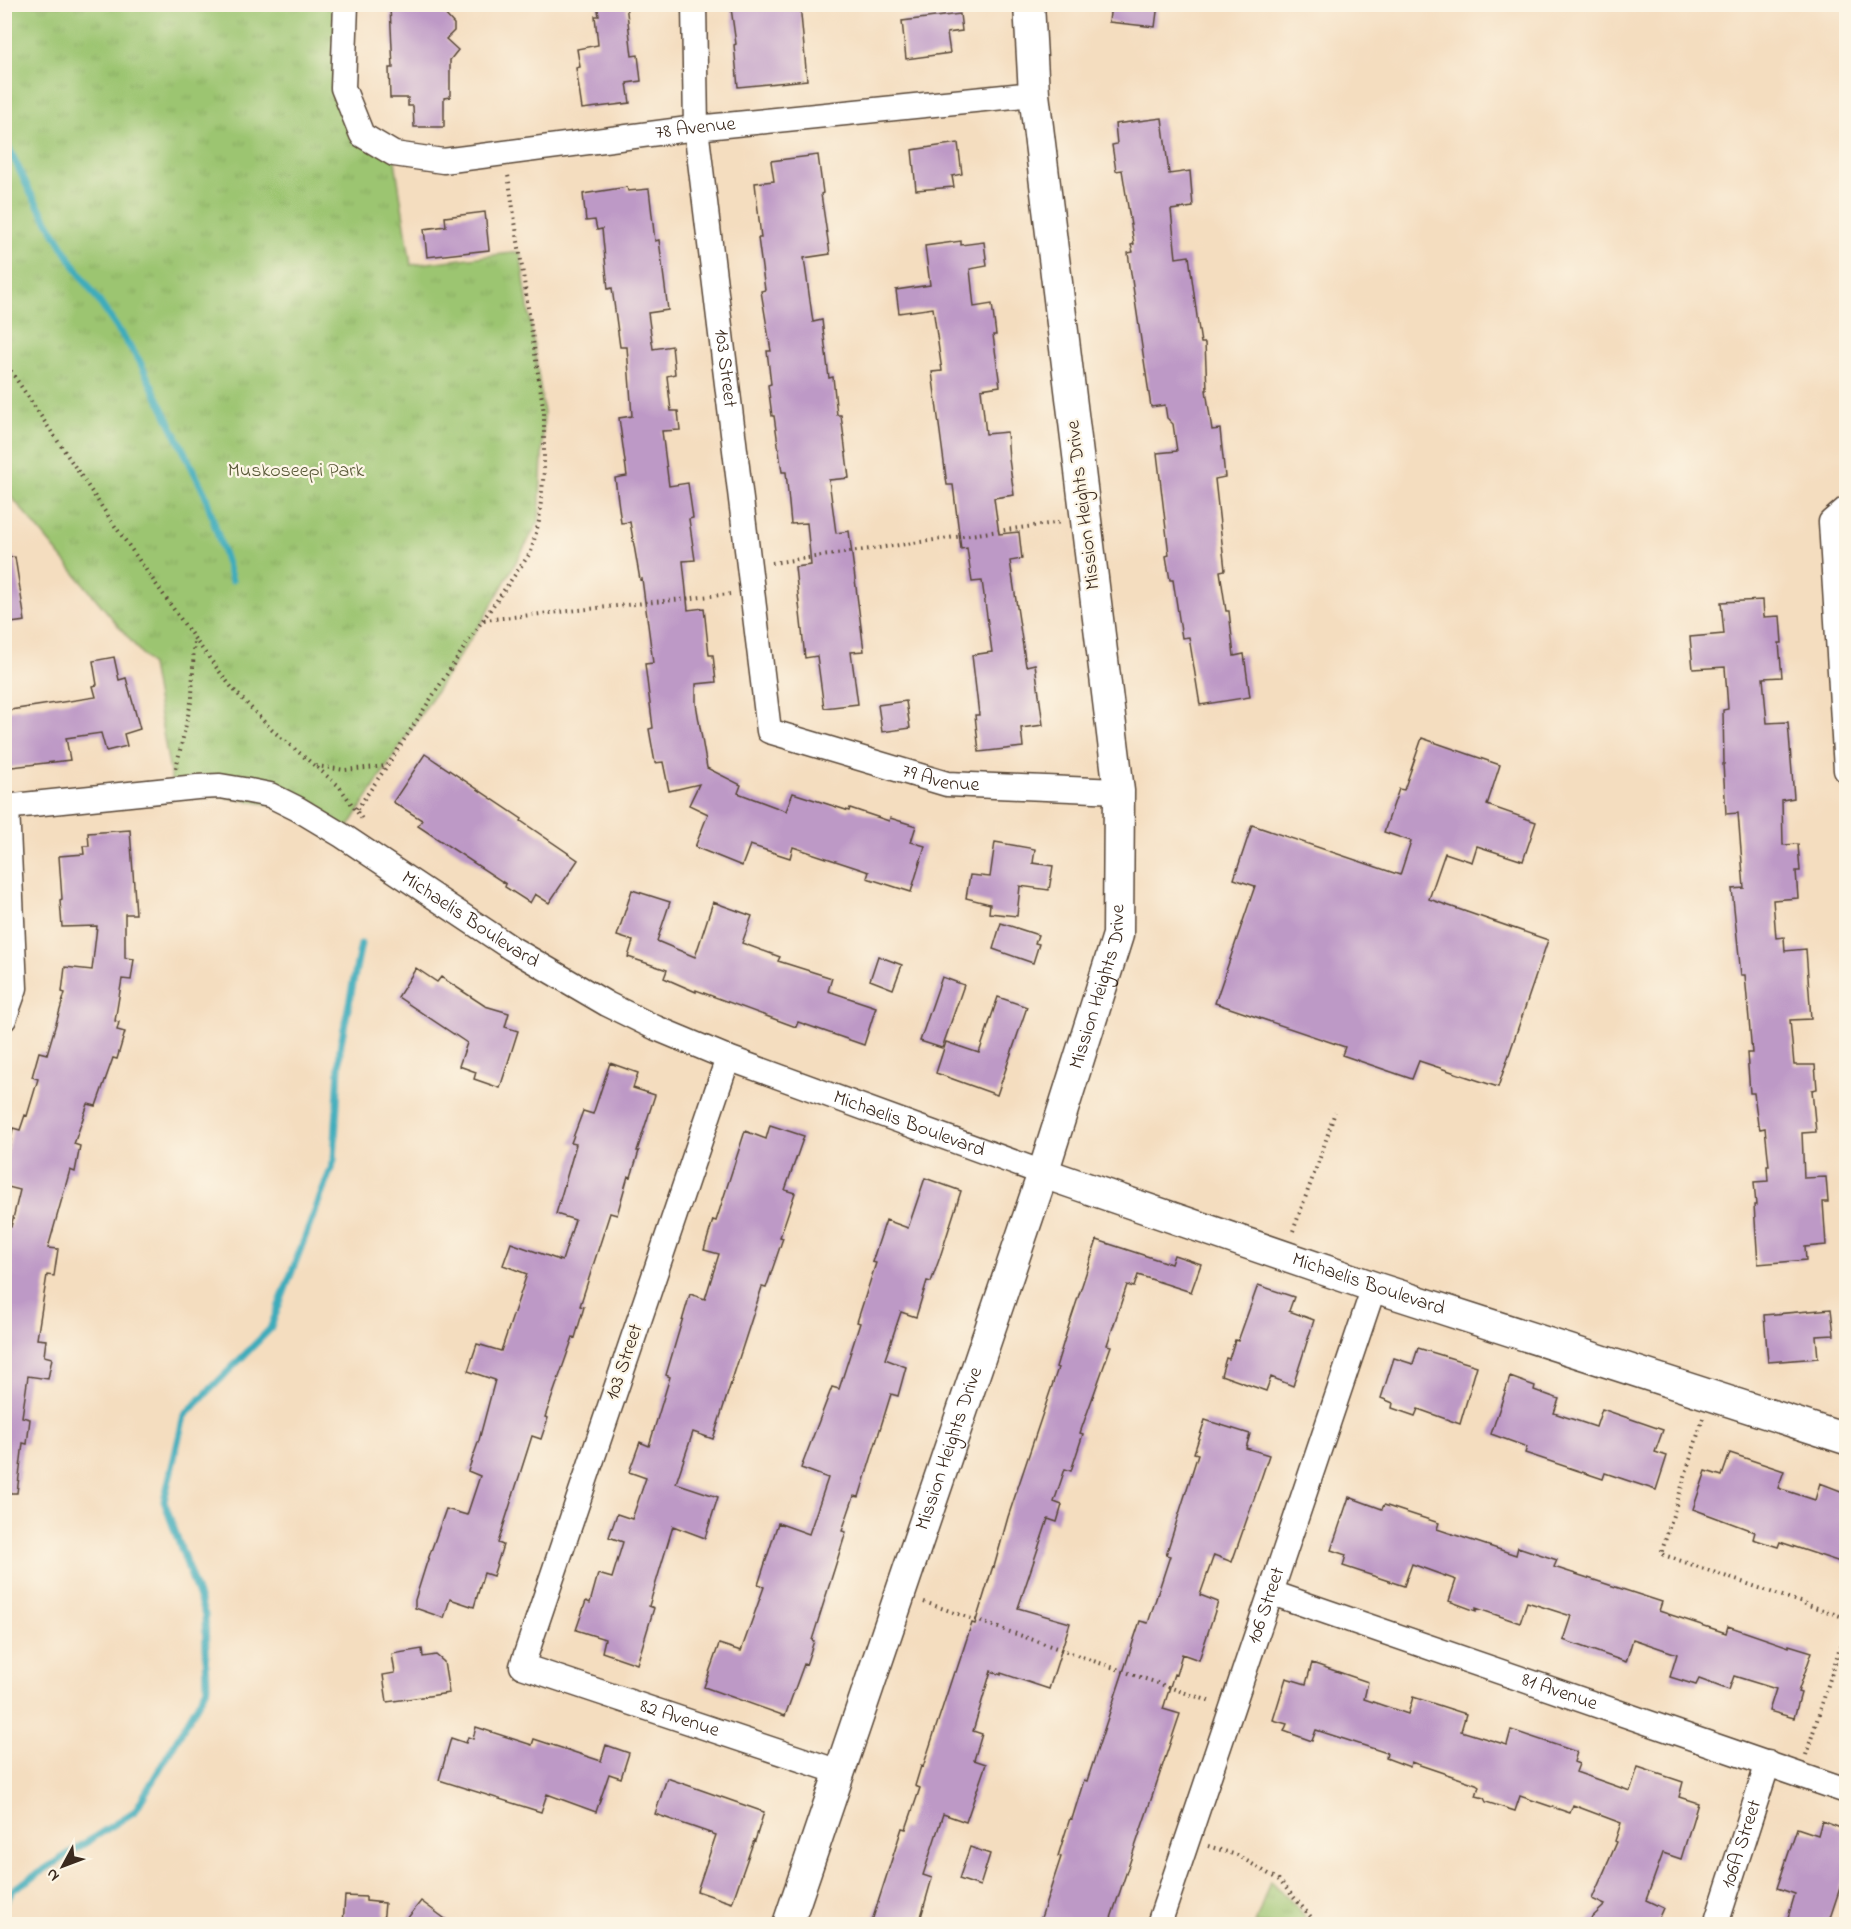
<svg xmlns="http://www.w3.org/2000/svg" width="1851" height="1929" font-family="'Indie Flower',sans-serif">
  <defs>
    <pattern id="grass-tufts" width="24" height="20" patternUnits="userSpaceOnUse" patternTransform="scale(1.5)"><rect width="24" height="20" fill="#9cc571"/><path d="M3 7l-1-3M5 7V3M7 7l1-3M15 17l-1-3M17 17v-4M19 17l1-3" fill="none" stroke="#87a961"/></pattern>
  </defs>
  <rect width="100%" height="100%" fill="#fcf5e5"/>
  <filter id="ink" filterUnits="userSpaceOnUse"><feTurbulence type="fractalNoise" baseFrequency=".0167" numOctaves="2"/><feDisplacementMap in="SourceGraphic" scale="12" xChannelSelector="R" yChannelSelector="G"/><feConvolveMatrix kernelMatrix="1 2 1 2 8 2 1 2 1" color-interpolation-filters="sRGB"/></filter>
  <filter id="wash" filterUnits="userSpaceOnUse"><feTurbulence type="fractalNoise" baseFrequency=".008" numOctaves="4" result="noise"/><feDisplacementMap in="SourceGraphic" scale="24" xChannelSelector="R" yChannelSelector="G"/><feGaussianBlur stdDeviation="1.35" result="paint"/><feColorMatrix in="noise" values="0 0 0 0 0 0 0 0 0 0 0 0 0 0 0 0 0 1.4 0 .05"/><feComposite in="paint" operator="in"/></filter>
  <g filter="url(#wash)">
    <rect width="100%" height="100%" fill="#f4ddbf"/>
    <path fill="url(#grass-tufts)" stroke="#6c7848" stroke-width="1.5" d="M4 5H346L343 88 362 135 394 154 411 265 520 252 544 413 539 521 483 620 387 766 343 836 298 809 173 789 151 665 5 489Z
      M1270 1881 1296 1906 1310 1924H1255Z"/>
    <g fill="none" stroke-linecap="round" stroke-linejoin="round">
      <path stroke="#3dacbb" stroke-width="7" d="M4 138 31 194 74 265 139 360 205 494 232 580
        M4 1904 14 1889 135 1811 207 1688 205 1615 164 1501 184 1416 270 1329 334 1161 340 1048 361 944"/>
    </g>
    <g id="blocks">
      <path fill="#bd99c6" d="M597 4H626L632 56 638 55 641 81 627 83 630 103 582 109 576 68 580 67 577 49 598 45 595 16H599Z
        M754 4H800L807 80 738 87 734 45 736 44 731 8Z
        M1111 4H1158L1155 27 1109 22Z
        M444 5V13L454 24V31L446 39 458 50 450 60V97L444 98V127H414L413 106H408V98H390L389 68H393L390 7Z
        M960 14 962 31 947 33 950 53 906 59 902 21Z
        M1162 118 1169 174 1190 171 1193 207 1171 210 1176 258 1189 256 1198 324 1201 343H1205L1207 390H1206L1212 430 1220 429 1225 477 1215 479 1225 570 1220 571 1226 611H1229L1234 656 1244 654 1250 697 1200 705 1189 637 1182 638 1173 580H1170L1166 556 1169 555 1157 453 1177 451 1173 424 1167 418 1165 405 1151 407 1128 253 1133 252 1131 245 1134 244 1122 170 1116 171 1112 145 1117 144 1115 124Z
        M958 143 962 174 952 176 954 187 916 190 912 150Z
        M818 155 823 193 821 194 830 254 804 258 813 322 822 320 829 378 833 377 837 415H841L849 478 829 480 836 533 849 531 864 651 851 652 858 704 824 708 817 656 805 658 795 567 811 565 807 523 791 524 786 472H782L774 416H772L768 385 771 384 767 351H771L761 291 765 290 758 238H761L755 183 774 181 771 161Z
        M627 187 628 191 649 189 655 241 659 240 668 310 648 313 653 349 672 346 675 374 667 376 671 411H678L680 430 662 431 669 486 688 483 693 518 689 519 695 560 683 561 688 610 704 608 709 655H713L716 682 696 684V704L707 768 741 785 738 793 786 811 793 793 849 811 850 808 889 821 890 818 916 826 911 842 925 846 911 892 867 878 869 872 793 847 790 858 750 845 742 866 695 847 708 814 689 805 699 784 669 791 663 762 655 763 649 729 653 728 645 664 653 663 642 579 640 580 630 522 621 523 615 478 627 476 619 418 632 416 627 347H620L612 288 608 289 602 229 597 230 595 220 586 221 583 194Z
        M485 212 489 250 427 257 424 229 446 226 445 217Z
        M961 241V245L984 242 987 266 970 269 974 307 992 304 996 335H993L1000 386 981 389 986 434 1007 432 1009 459 1014 495 994 498 999 534 1019 532 1022 559 1010 561 1026 666 1035 664 1043 725 1021 728 1023 747 979 752 975 715H979L972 655 992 652 982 581 972 582 967 548 961 549 953 485H947L932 372 942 371 933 308 899 313 896 290 930 285 925 246Z
        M15 557 25 621 4 624V558Z
        M1763 600 1764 617 1780 616 1782 643H1779L1782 677 1763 678 1767 723 1788 722 1794 798 1782 800 1783 845 1798 844 1800 871H1796L1798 898 1773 900 1776 938 1784 937 1785 951 1806 949 1811 1019 1790 1020 1794 1065H1815L1817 1089 1812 1090 1816 1132 1802 1133 1804 1178 1826 1177 1828 1202H1823L1826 1245 1805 1247 1806 1260 1758 1264 1754 1205H1756L1754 1182 1768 1181 1767 1166H1769L1765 1128 1760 1129 1759 1125H1758L1754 1093H1750L1747 1053H1752L1745 975H1741L1732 889 1744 888 1738 813 1726 814 1723 764H1724L1723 710 1728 709 1725 667 1693 669 1690 637 1724 634 1721 602Z
        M114 657 119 680 126 678 140 729 124 734 127 746 106 751 101 733 66 738 70 760 4 768V711L96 697 93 686 97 685 93 661Z
        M906 701 910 728 882 732 878 705Z
        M1422 738 1500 765 1487 805 1536 822 1523 861 1477 846 1472 862 1445 853 1429 899 1548 940 1498 1087 1419 1061 1412 1079 1342 1055 1345 1047 1215 1003 1255 886 1234 879 1252 825 1400 875 1411 841 1384 832 1399 789 1404 790Z
        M425 754 522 819 521 821 578 860 549 903 535 894 530 903 505 887 506 884 418 826 422 820 393 802Z
        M130 830 136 914H125V958L134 959 131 980 122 979 115 1021 119 1022 117 1030 125 1032 117 1059 113 1058 96 1106 88 1104 74 1144 80 1146 75 1172 70 1170 48 1248 58 1249 54 1276 47 1275 37 1339 46 1340 44 1356 52 1358 48 1379 28 1376 22 1417 30 1419 27 1444 23 1443 17 1493H4V1226L11 1227 20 1190 4 1186V1172L13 1128 20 1130 25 1115 27 1116 38 1079 32 1077 39 1052 47 1054 65 993 62 992 65 967 92 970 97 926 62 927 60 900 62 899 59 856 84 854 83 846H89L88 833Z
        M995 842 1035 849 1033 863 1053 866 1049 890 1020 886 1017 916 989 913 990 904 966 898 970 875 990 877Z
        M632 890 670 902 657 941 695 957 713 902 752 916 742 943 780 957 778 961 832 978 828 991 876 1007 864 1045 798 1022 796 1027 696 990V992L664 978 667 970 628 957 633 941 617 936Z
        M1001 923 1038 935 1035 943 1039 944 1033 963 993 949Z
        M878 956 902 965 893 989 870 980Z
        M416 968 437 982 441 977 485 1006 509 1013 505 1027 518 1031 500 1088 474 1079 476 1072 459 1066 467 1043 398 997Z
        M942 977 964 985 942 1048 920 1041Z
        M998 997 1027 1007 997 1095 936 1073 946 1042 979 1053Z
        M610 1063 638 1073 633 1088 655 1095 637 1151H639L631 1177 628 1176 617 1215 610 1213 580 1306 584 1307 575 1338 573 1337 545 1417 548 1418 541 1439 532 1436 498 1543 503 1545 493 1576 484 1573 474 1607 450 1599 444 1618 415 1608V1600L426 1565 446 1509 467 1515 480 1476 468 1471 479 1440 495 1380 468 1371 477 1344 501 1351 527 1274 503 1265 511 1243 562 1261 575 1220 556 1214 575 1148 576 1144 571 1143 583 1111 593 1114Z
        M770 1125 804 1136 785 1190 795 1193 780 1237 783 1238 766 1288 762 1287 713 1439 693 1432 676 1483 718 1497 705 1538 673 1526 649 1606 654 1608 637 1664 602 1652 605 1639 576 1630 586 1601 590 1603 598 1574 612 1578 623 1542 609 1537 617 1514 632 1519 646 1478 629 1472 640 1442 649 1446 670 1377 666 1375 690 1294 705 1299 719 1254 704 1250 713 1220 716 1221 745 1131 766 1139Z
        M925 1178 961 1191 940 1257 931 1282 927 1281 916 1317 901 1312 885 1359 906 1367 898 1396 891 1394 859 1497 854 1496 842 1531 846 1532 812 1640 814 1641 806 1665 804 1664 785 1716 704 1687 719 1644 741 1651 764 1587 758 1585 778 1523 809 1534 828 1478 801 1468 832 1387 839 1389 860 1323 857 1322 876 1263 872 1262 886 1220 908 1228Z
        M1097 1240 1171 1264 1174 1255 1201 1264 1191 1292 1138 1275 1134 1287 1127 1285 1107 1345 1111 1346 1080 1433 1083 1434 1071 1471 1065 1469 1054 1502 1062 1505 1057 1522 1048 1519 1018 1608 1070 1623 1049 1689 1001 1673V1675L991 1671 973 1731 982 1734 974 1760 986 1764 966 1822 943 1814 923 1875 932 1878 919 1924H871L902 1828 906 1829 920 1788 915 1786 921 1766 923 1767 954 1672H956L972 1623 975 1624 993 1566 994 1567 1008 1517 1058 1368 1056 1367 1067 1331Z
        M1258 1285 1294 1297 1289 1311 1314 1320 1293 1386 1271 1377 1266 1391 1221 1375 1226 1358 1229 1359 1235 1340 1238 1341Z
        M1831 1309 1834 1335 1816 1336 1818 1358 1768 1362 1764 1315Z
        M1418 1348 1477 1366 1460 1424 1418 1409 1415 1416 1392 1408 1393 1403 1381 1398 1394 1358 1413 1364Z
        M1510 1377 1535 1386 1534 1390 1559 1399 1554 1413 1596 1427 1602 1409 1663 1430 1655 1452 1667 1456 1656 1490 1605 1473 1603 1479 1525 1453 1527 1447 1491 1434Z
        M1205 1420 1250 1434 1246 1448 1269 1455 1261 1479 1232 1562 1214 1555 1200 1595 1218 1602 1199 1660 1182 1654 1176 1675 1174 1674 1163 1709 1180 1714 1109 1924H1039L1061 1857 1058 1856 1070 1818 1072 1819 1084 1780 1087 1781 1140 1621 1148 1623 1170 1556 1166 1555 1198 1454 1194 1453Z
        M1730 1453 1784 1471 1778 1488 1815 1500 1820 1483 1846 1493V1564L1780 1542 1778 1547 1753 1539 1755 1532 1693 1509 1706 1471 1722 1476Z
        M1349 1497 1382 1509 1384 1505 1439 1523 1437 1529 1516 1555 1518 1547 1557 1560 1554 1567 1662 1602 1659 1611 1726 1633 1728 1626 1789 1647V1645L1812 1652 1798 1692 1801 1693 1794 1718 1769 1711 1776 1689 1734 1676 1729 1690 1699 1679 1696 1685 1670 1677 1677 1654 1633 1639 1626 1662 1563 1640 1571 1616 1527 1602 1520 1623 1476 1608V1611L1449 1601 1456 1580 1412 1564 1404 1586 1343 1566 1346 1555 1331 1550Z
        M422 1649 423 1657 436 1655 444 1662 449 1693 387 1702 383 1675 395 1673 392 1654Z
        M1312 1663 1368 1682 1364 1699 1408 1714 1413 1697 1466 1714 1461 1731 1507 1745 1511 1730 1577 1752 1574 1762 1579 1764 1576 1772 1630 1791 1638 1767 1683 1782 1679 1797 1698 1803 1681 1859 1663 1853 1646 1900 1663 1908 1656 1924H1585L1605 1905 1592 1899 1617 1842 1615 1841 1621 1823 1573 1805 1570 1813 1520 1796 1515 1811 1486 1802 1484 1798 1476 1796 1479 1786 1476 1784 1411 1762 1410 1767 1386 1758 1387 1753 1316 1730 1312 1741 1284 1731 1287 1724 1273 1720 1286 1678 1306 1684Z
        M476 1727 532 1745 534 1739 601 1761 606 1745 629 1753 621 1778 609 1774 596 1812 547 1794 541 1812 439 1780 451 1738 466 1743 468 1737 473 1739Z
        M667 1778 764 1812 755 1841 754 1840 732 1903 697 1891 716 1835 655 1814Z
        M1822 1821 1846 1830V1870L1828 1924H1786L1795 1894 1777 1888 1797 1828 1818 1835Z
        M970 1847 990 1854 980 1886 959 1879Z
        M345 1896 366 1897V1901L385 1903 383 1924H343Z
        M421 1901 452 1924H403Z"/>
    </g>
  </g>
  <g filter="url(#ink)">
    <use href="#blocks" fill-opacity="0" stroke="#574536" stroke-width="1.5"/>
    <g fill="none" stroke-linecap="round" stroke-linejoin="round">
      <g stroke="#574536" stroke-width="27">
        <g id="minor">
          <path id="s1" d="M346 4 343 88 362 135 394 154 443 161 696 128 1034 94"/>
          <path id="s2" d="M694 4 696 128 769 731 947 784 1119 791"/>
          <path d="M1846 509 1831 522 1846 770"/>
          <path id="s3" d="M4 807 197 787 220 786 244 790 270 795 298 809 343 836 511 948 607 1004 656 1028 728 1058 1043 1173"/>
          <path d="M4 1019 15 988 7 807"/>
          <path id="s4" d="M728 1058 522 1666 839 1772"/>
          <path id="s5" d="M1272 1593 1846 1791"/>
          <path id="s6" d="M1159 1924 1374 1287"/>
          <path id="s7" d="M1716 1924 1768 1763"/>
        </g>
      </g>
      <g stroke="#574536" stroke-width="33">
        <g id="tertiary">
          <path id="s8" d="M1043 1173 1374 1287 1846 1439"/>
          <path id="s9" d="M788 1924 1043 1173 1118 935 1119 791 1034 94 1029 4"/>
        </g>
      </g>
      <path stroke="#574536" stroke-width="4" stroke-dasharray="1.5 4.5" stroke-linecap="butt" d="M4 361 110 519 194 638 232 688 272 730 339 786 362 819
        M772 563 1062 522
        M484 620 730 594
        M316 766 345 770 387 766 473 634 531 552 539 521 544 471V413L508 175
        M176 768 192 698 194 639
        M357 809 387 766
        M1293 1231 1322 1152 1335 1112
        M1703 1418 1661 1554 1846 1618
        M924 1602 1212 1702
        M1806 1755 1846 1628
        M1208 1846 1237 1855 1279 1880 1317 1924"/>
      <use href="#minor" stroke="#fff" stroke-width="24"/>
      <use href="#tertiary" stroke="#fff" stroke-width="30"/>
    </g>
  </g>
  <g text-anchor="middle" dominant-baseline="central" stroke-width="4.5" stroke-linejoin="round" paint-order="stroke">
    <g font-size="20" fill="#3b2a1e" stroke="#fcf5e5">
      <text stroke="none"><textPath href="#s1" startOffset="476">78 Avenue</textPath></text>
      <text stroke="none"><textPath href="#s2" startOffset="366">103 Street</textPath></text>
      <text transform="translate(1084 505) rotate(-97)">Mission Heights Drive</text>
      <text stroke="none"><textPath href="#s2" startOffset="910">79 Avenue</textPath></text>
      <text stroke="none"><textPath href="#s3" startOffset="504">Michaelis Boulevard</textPath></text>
      <text stroke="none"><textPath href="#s9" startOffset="988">Mission Heights Drive</textPath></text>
      <text stroke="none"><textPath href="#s3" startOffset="990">Michaelis Boulevard</textPath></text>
      <text stroke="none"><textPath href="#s8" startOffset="344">Michaelis Boulevard</textPath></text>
      <text transform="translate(625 1362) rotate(-71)">103 Street</text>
      <text stroke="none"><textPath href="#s9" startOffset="502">Mission Heights Drive</textPath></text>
      <text stroke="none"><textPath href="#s6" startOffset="336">106 Street</textPath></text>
      <text stroke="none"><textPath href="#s5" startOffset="304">81 Avenue</textPath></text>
      <text stroke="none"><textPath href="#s4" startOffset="808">82 Avenue</textPath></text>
      <text stroke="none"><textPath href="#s7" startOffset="84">106A Street</textPath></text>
    </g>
    <g font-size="20" fill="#585837" stroke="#fcf5e5">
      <text x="296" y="471">Muskoseepi Park</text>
    </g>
  </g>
  <rect width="1851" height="1929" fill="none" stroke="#fcf5e5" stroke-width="24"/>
  <g transform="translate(63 1866) rotate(229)" stroke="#fcf5e5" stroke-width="4.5" paint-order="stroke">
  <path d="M0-4.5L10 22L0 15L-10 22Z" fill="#3b2a1e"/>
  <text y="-9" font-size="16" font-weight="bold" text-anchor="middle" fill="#3b2a1e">N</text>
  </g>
</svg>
